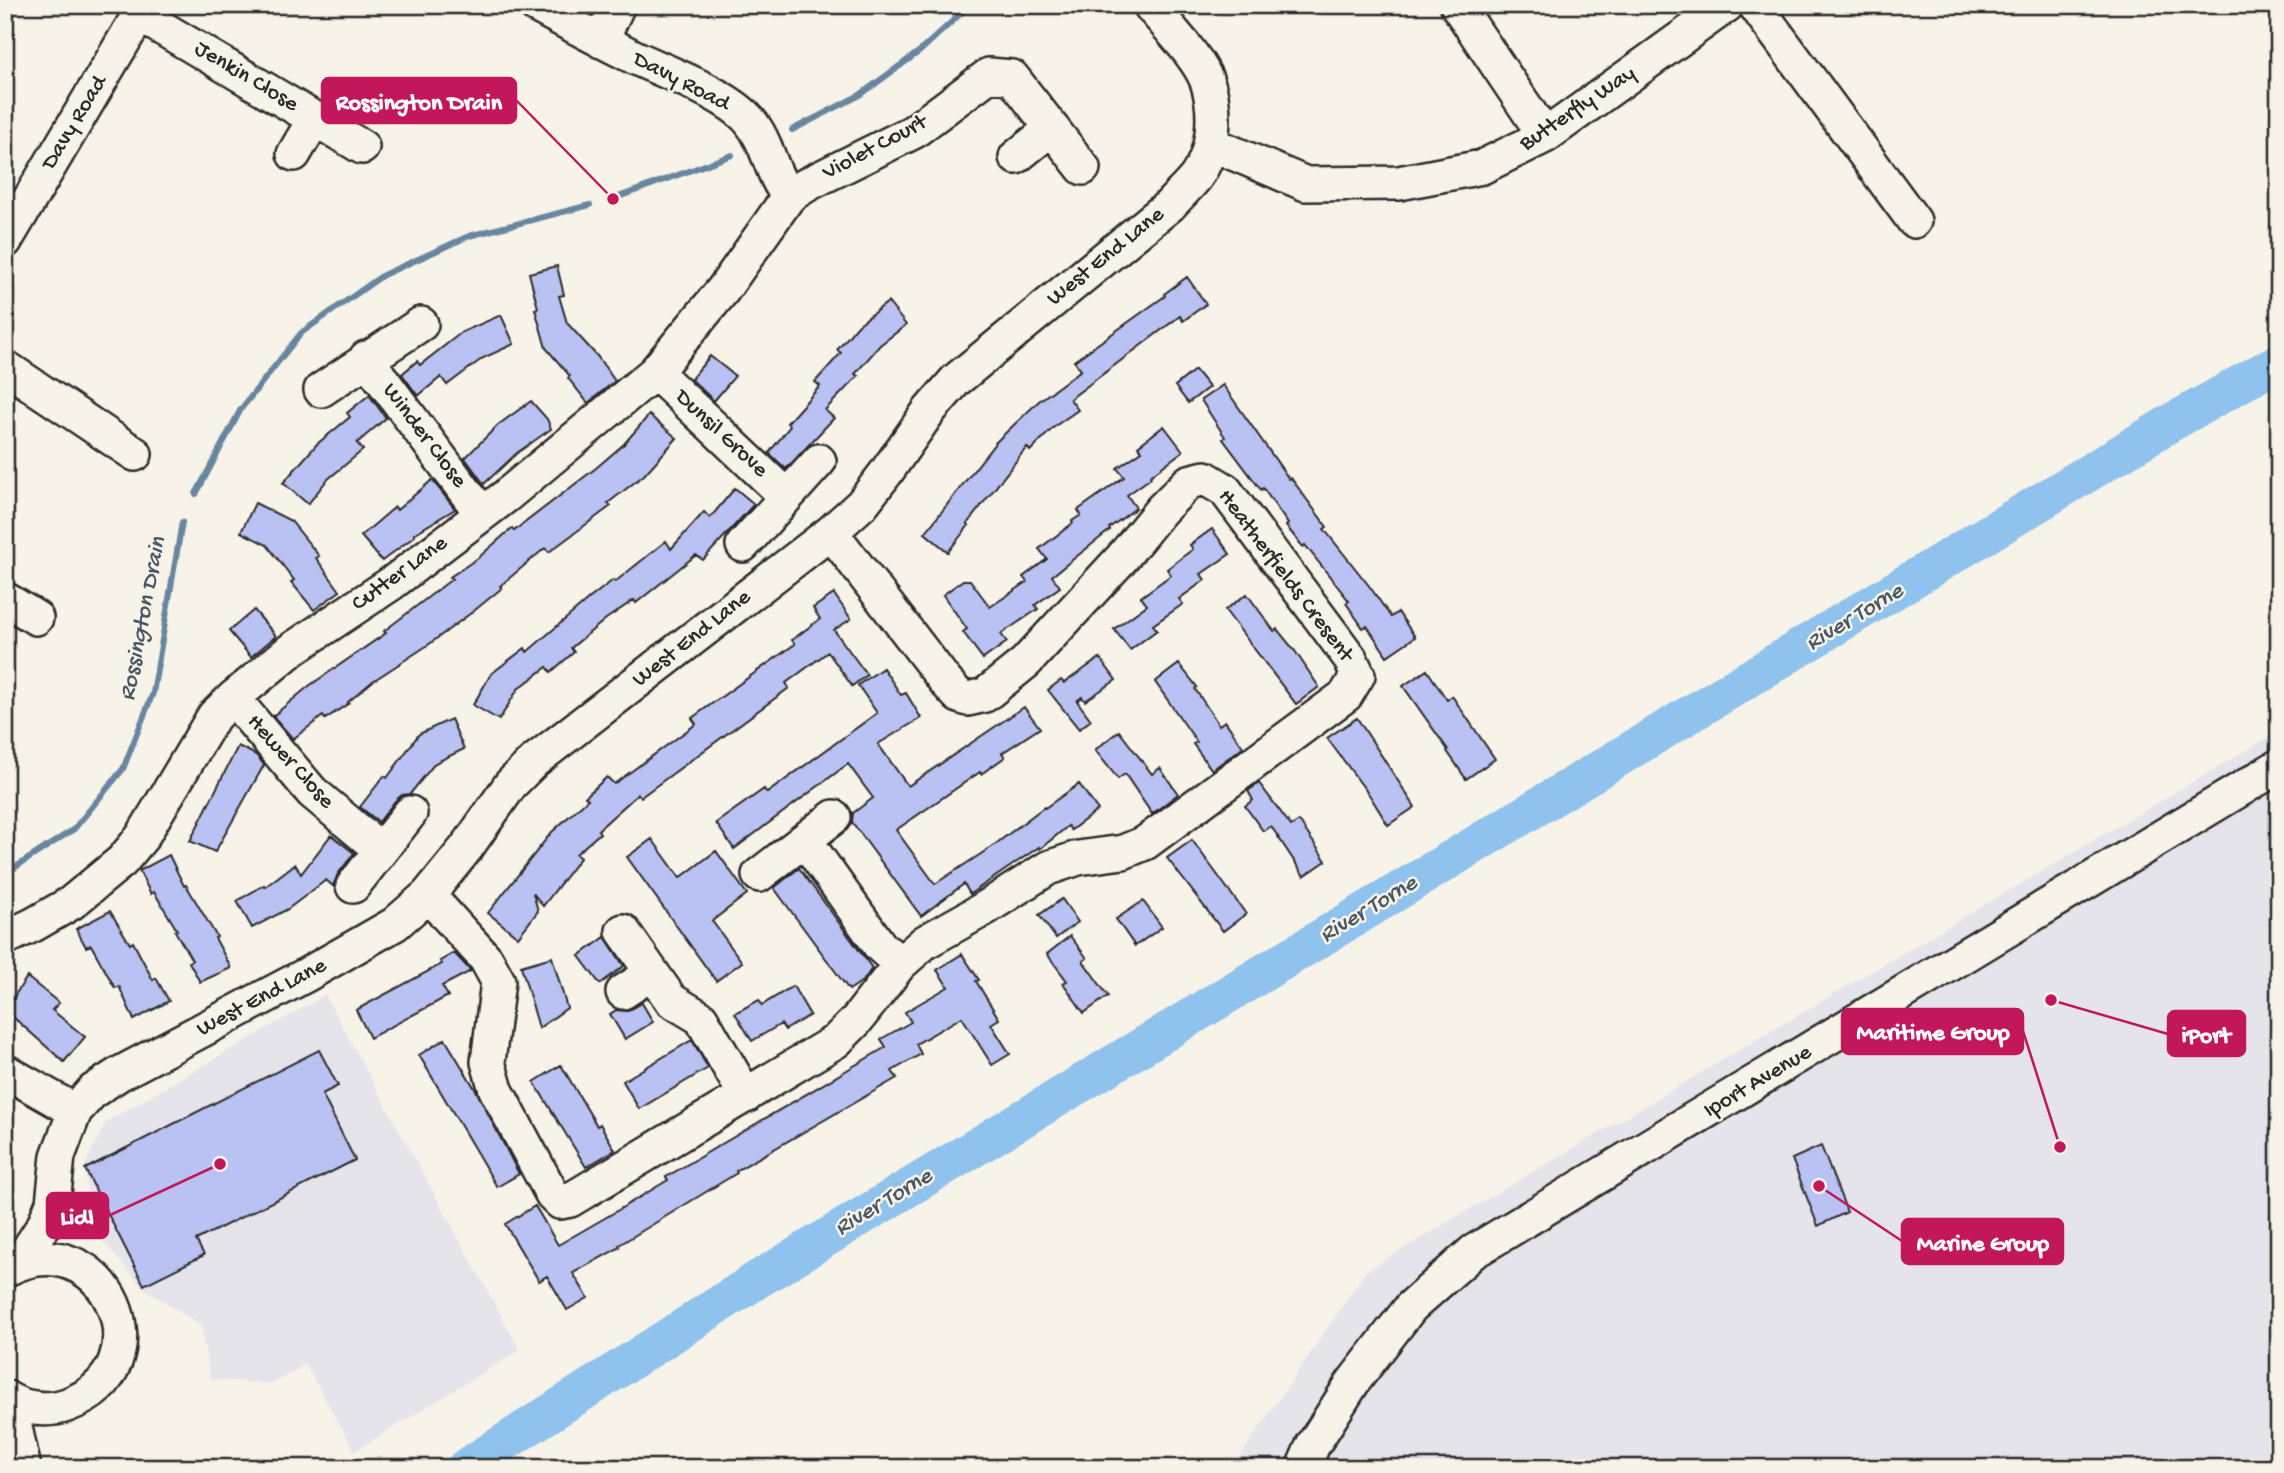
<svg xmlns="http://www.w3.org/2000/svg" width="2284" height="1473" font-family="'Gochi Hand',sans-serif">
  <rect width="100%" height="100%" fill="#f7f3e8"/>
  <filter id="ink" filterUnits="userSpaceOnUse"><feTurbulence type="fractalNoise" baseFrequency=".0143" numOctaves="2"/><feDisplacementMap in="SourceGraphic" scale="14" xChannelSelector="R" yChannelSelector="G"/><feConvolveMatrix kernelMatrix="1 2 1 2 8 2 1 2 1" color-interpolation-filters="sRGB"/></filter>
  <g filter="url(#ink)">
    <path fill="#e5e4eb" d="M2279 731V1468H1232L1367 1270Z
      M325 995 520 1350 355 1451 305 1364 273 1384 210 1379 201 1325 143 1288 90 1226 85 1165 106 1122Z"/>
    <g fill="none" stroke-linecap="round" stroke-linejoin="round">
      <path stroke="#67869f" stroke-width="6" d="M792 130 860 95 920 51 970 5
        M613 199 732 155
        M196 494 241 409 301 333 383 275 469 236 590 205
        M5 874 74 829 123 769 153 693 182 522"/>
      <path stroke="#8fc2ec" stroke-width="38" d="M465 1468 760 1278 2169 424 2279 362"/>
    </g>
    <path fill="#bac2f3" stroke="#2b2b2b" stroke-width="2" d="M557 266 564 295 559 296 567 323 597 356 615 381 588 403 568 378 570 376 546 348 535 309 538 308 529 273Z
      M1187 277 1206 304 1183 321 1180 316 1070 399 1078 410 1055 426 1030 451 1027 447 967 524 969 525 948 552 925 533 996 442 1039 401 1081 370 1074 361 1165 296 1164 294Z
      M888 302 906 325 880 345 855 374 858 376 825 410 834 418 786 469 769 453 790 426 787 423 820 386 815 382 841 353 837 350 858 325Z
      M501 315 514 344 483 358 447 385 441 377 418 396 402 374 417 361 420 365 462 332Z
      M710 356 735 376 714 401 691 379Z
      M1195 370 1209 387 1188 403 1175 386Z
      M1223 385 1289 479 1291 478 1327 527 1324 529 1370 587 1391 617 1398 612 1415 637 1387 656 1367 626 1363 628 1346 603 1349 601 1305 545 1303 547 1286 526 1288 524 1263 488 1261 490 1223 439 1225 437 1201 400Z
      M369 395 386 418 357 443 363 450 327 480 308 504 283 483 317 444 350 417 347 413Z
      M531 401 547 419 551 429 517 453 484 484 465 458 498 425Z
      M649 415 677 438 644 475 608 503 611 506 549 552 545 548 500 586 502 588 475 610 428 645 373 681 348 702 349 703 325 719 323 716 293 739 273 716 309 686 386 633 384 631 452 579 450 577 478 558 512 528 514 531 596 468 624 444Z
      M1164 426 1183 451 1150 476 1151 478 1127 495 1136 508 1109 528 1110 530 1052 576 1060 587 1035 605 1038 609 1001 634 1007 642 983 659 963 632 967 629 943 595 963 580H970L990 607 1027 582 1023 577 1047 559 1039 549 1073 523 1072 521 1081 515 1078 510 1124 477 1117 468 1142 451 1138 446Z
      M432 480 455 509 414 534 415 536 382 561 361 536 395 507 397 510Z
      M735 488 754 504 703 560 696 555 636 603 634 600 606 619 571 648 574 652 551 672 547 667 518 689 499 720 473 705 491 674 525 648 527 652 590 598 613 580 615 582 666 541 671 549 704 512 710 518Z
      M255 503 291 521 319 556 316 558 340 591 314 610 291 582 294 580 267 545 241 532Z
      M1212 529 1230 554 1201 574 1205 580 1179 599 1183 604 1153 625 1157 630 1130 650 1114 629 1147 605 1141 597 1171 575 1167 569 1193 549 1190 545Z
      M834 594 851 619 834 630 867 675 852 686 828 652 786 683 789 688 641 797 638 794 598 830 600 833 576 854 580 858 543 906 533 893 538 911 518 937 488 913 551 833 588 799 585 797 607 777 614 784 696 724 692 718 795 644 792 640 820 619 813 608Z
      M1247 594 1274 631 1277 629 1295 651 1319 687 1296 704 1225 610Z
      M254 610 276 636 251 657 229 631Z
      M1100 658 1116 680 1085 701 1082 697 1077 701 1091 720 1079 729 1048 690 1061 680 1064 683Z
      M1179 664 1197 687 1195 689 1219 725 1225 721 1243 747 1212 770 1193 744 1197 742 1155 682Z
      M883 668 901 695 906 693 921 718 878 744 908 786 1024 707 1040 728 1002 753 1005 757 981 774 980 772 896 830 935 884 993 846 1044 807 1045 808 1079 784 1098 810 1071 830 1068 826 1040 849 1039 847 970 894 964 884 921 916 852 822 853 813 873 798 848 764 734 849 716 823 764 789 767 793 877 713 858 685Z
      M1427 670 1447 700 1452 696 1495 759 1466 779 1447 751 1448 750 1403 686Z
      M1357 718 1415 807 1388 825 1370 796 1327 738Z
      M451 719 464 749 435 763 410 794 402 795 395 801 379 822 360 807 384 776 387 778 419 734Z
      M1119 731 1152 774 1160 768 1178 794 1152 814 1125 774 1118 779 1095 750Z
      M238 746 256 755 264 765 215 852 190 841Z
      M1259 783 1291 826 1299 821 1326 861 1304 876 1271 826 1263 831 1245 806 1253 800 1248 791Z
      M331 835 354 853 338 874 333 886 326 880 288 909 252 928 237 901 264 885 265 887 295 864 301 874Z
      M652 839 680 878 716 851 747 894 712 921 742 962 716 981 627 857Z
      M1192 840 1246 914 1223 931 1167 858Z
      M169 855 184 886 186 885 217 937 215 938 231 968 200 982 189 962 192 960 175 931 177 930 154 892 151 894 139 871Z
      M799 868 872 968 864 980 849 990 774 888Z
      M1062 899 1078 922 1056 938 1039 915Z
      M1143 901 1162 927 1135 946 1116 919Z
      M110 911 130 944 133 942 153 980 156 978 169 1001 134 1020 119 986 115 988 91 945 86 947 76 929Z
      M1070 936 1087 958 1083 961 1108 996 1084 1013 1063 983 1067 981 1047 954Z
      M605 937 624 966 600 984 579 956Z
      M454 953 471 971 442 986 448 996 370 1038 356 1010 442 964 440 961Z
      M962 954 979 980 976 981 999 1019 991 1024 1010 1054 992 1065 962 1017 916 1044 921 1054 892 1071 897 1078 736 1171 737 1173 619 1245 620 1247 573 1273 588 1298 567 1310 547 1276 539 1281 505 1224 535 1206 558 1245 610 1215 668 1180 666 1177 886 1047 881 1039 911 1022 905 1012 948 987 937 970Z
      M552 957 567 1008 539 1028 521 966Z
      M27 977 59 1003 52 1010 85 1037 64 1062 5 1010Z
      M793 986 810 1015 785 1030 781 1024 752 1041 735 1013 759 1000 762 1005Z
      M642 1003 653 1022 625 1039 610 1014 616 1010 625 1011 633 1008Z
      M445 1039 477 1092 519 1174 497 1187 419 1055Z
      M692 1040 708 1068 639 1109 623 1081Z
      M319 1050 338 1086 322 1094 355 1160 196 1240 204 1255 144 1285 85 1169Z
      M561 1065 597 1126 600 1124 615 1150 586 1167 534 1082Z
      M1821 1146 1847 1212 1818 1226 1792 1159Z"/>
    <g fill="none" stroke-linecap="round" stroke-linejoin="round">
      <g stroke="#2b2b2b" stroke-width="38">
        <path id="minor" d="M535 5C568 23 602 41 636 58 668 73 726 94 749 120 769 143 770 174 789 196
          M1457 5 1545 136
          M1755 5 1914 221
          M140 15 362 147
          M601 41 618 5
          M1212 144 1306 184 1399 183 1482 167 1545 136 1727 5
          M294 154 315 118
          M1016 157 1052 128
          M5 241 145 5
          M366 358 482 514
          M5 367 135 454
          M655 372 786 496
          M321 390 421 324
          M743 545 819 461
          M5 599 36 618
          M233 698 312 792 381 850
          M805 840 880 946 900 964
          M759 875 834 817
          M353 886 410 813
          M428 895 486 959 498 981 488 1062 496 1090 552 1194 560 1202 570 1200 836 1041 856 1021 900 964 925 942 984 909 1048 868 1078 858 1123 852 1145 843 1346 695 1358 675 1350 658 1225 490 1205 478 1189 482 1161 510 1122 558 1026 662 985 695 968 699 959 696 946 682 831 532
          M623 931 671 1000 701 1018 746 1096
          M5 938 33 925 71 903 122 861 142 837 214 716 233 698 291 650 392 583 506 496 655 372 723 290 789 196 808 184 913 132 989 75 1012 77 1083 168
          M623 992 652 973
          M5 1071 75 1111
          M21 1261 44 1225 53 1203 58 1156 75 1111 93 1091 119 1074 306 975 395 924 428 895 467 847 511 784 534 761 831 532 862 504 885 474 929 411 956 380 1170 205C1178 196 1188 187 1196 177 1214 152 1217 114 1208 84 1200 59 1167 26 1150 5
          M5 1397C22 1409 48 1412 67 1405 171 1368 105 1218 7 1269
          M9 1400 24 1468
          M1303 1468 1313 1445 1353 1382 1411 1307 1473 1252 2279 766"/>
      </g>
      <use href="#minor" stroke="#f7f3e8" stroke-width="33"/>
    </g>
  </g>
  <g text-anchor="middle" dominant-baseline="central" stroke-width="5" stroke-linejoin="round" paint-order="stroke">
    <g font-size="23" fill="#2b2b2b" stroke="#f7f3e8">
      <text transform="translate(246 77) rotate(31)">Jenkin Close</text>
      <text transform="translate(681 82) rotate(27)">Davy Road</text>
      <text transform="translate(1578 109) rotate(-34)">Butterfly Way</text>
      <text transform="translate(75 123) rotate(-59)">Davy Road</text>
      <text transform="translate(875 148) rotate(-28)">Violet Court</text>
      <text transform="translate(1106 257) rotate(-39)">West End Lane</text>
      <text transform="translate(721 434) rotate(43)">Dunsil Grove</text>
      <text transform="translate(424 436) rotate(53)">Winder Close</text>
      <text transform="translate(400 574) rotate(-36)">Cutter Lane</text>
      <text transform="translate(1285 576) rotate(53)">Heatherfields Cresent</text>
      <text transform="translate(692 639) rotate(-38)">West End Lane</text>
      <text transform="translate(290 762) rotate(48)">Hewer Close</text>
      <text transform="translate(262 998) rotate(-28)">West End Lane</text>
      <text transform="translate(1758 1082) rotate(-31)">Iport Avenue</text>
    </g>
    <g font-size="24" font-style="italic" fill="#495865" stroke="#f7f3e8">
      <text transform="translate(1855 618) rotate(-31)">River Torne</text>
      <text transform="translate(144 619) rotate(-79)">Rossington Drain</text>
      <text transform="translate(1369 910) rotate(-31)">River Torne</text>
      <text transform="translate(884 1203) rotate(-31)">River Torne</text>
    </g>
  </g>
  <path fill="none" stroke="#c2185b" stroke-width="2.5" d="M613 199L516 100M2060 1147L2023 1031M2051 1000L2168 1034M220 1164L108 1216M1819 1186L1902 1241"/>
  <g fill="#c2185b" stroke="#f7f3e8" stroke-width="2.5">
    <circle cx="613" cy="199" r="7"/>
    <circle cx="2060" cy="1147" r="7"/>
    <circle cx="2051" cy="1000" r="7"/>
    <circle cx="220" cy="1164" r="7"/>
    <circle cx="1819" cy="1186" r="7"/>
  </g>
  <g fill="#c2185b" stroke="#c2185b" stroke-width="2.5">
    <rect x="322" y="78" width="194" height="45" rx="7"/>
    <rect x="1842" y="1009" width="181" height="45" rx="7"/>
    <rect x="2168" y="1011" width="77" height="45" rx="7"/>
    <rect x="47" y="1193" width="61" height="45" rx="7"/>
    <rect x="1902" y="1219" width="161" height="45" rx="7"/>
  </g>
  <g font-size="24" text-anchor="middle" font-weight="bold" fill="#fff">
    <text x="419" y="109">Rossington Drain</text>
    <text x="1933" y="1039">Maritime Group</text>
    <text x="2206" y="1042">iPort</text>
    <text x="77" y="1224">Lidl</text>
    <text x="1983" y="1250">Marine Group</text>
  </g>
  <rect width="2284" height="1473" fill="none" stroke="#f7f3e8" stroke-width="28"/>
  <rect x="14" y="14" width="2256" height="1445" fill="none" stroke="#2b2b2b" stroke-width="2.5" filter="url(#ink)"/>
</svg>
